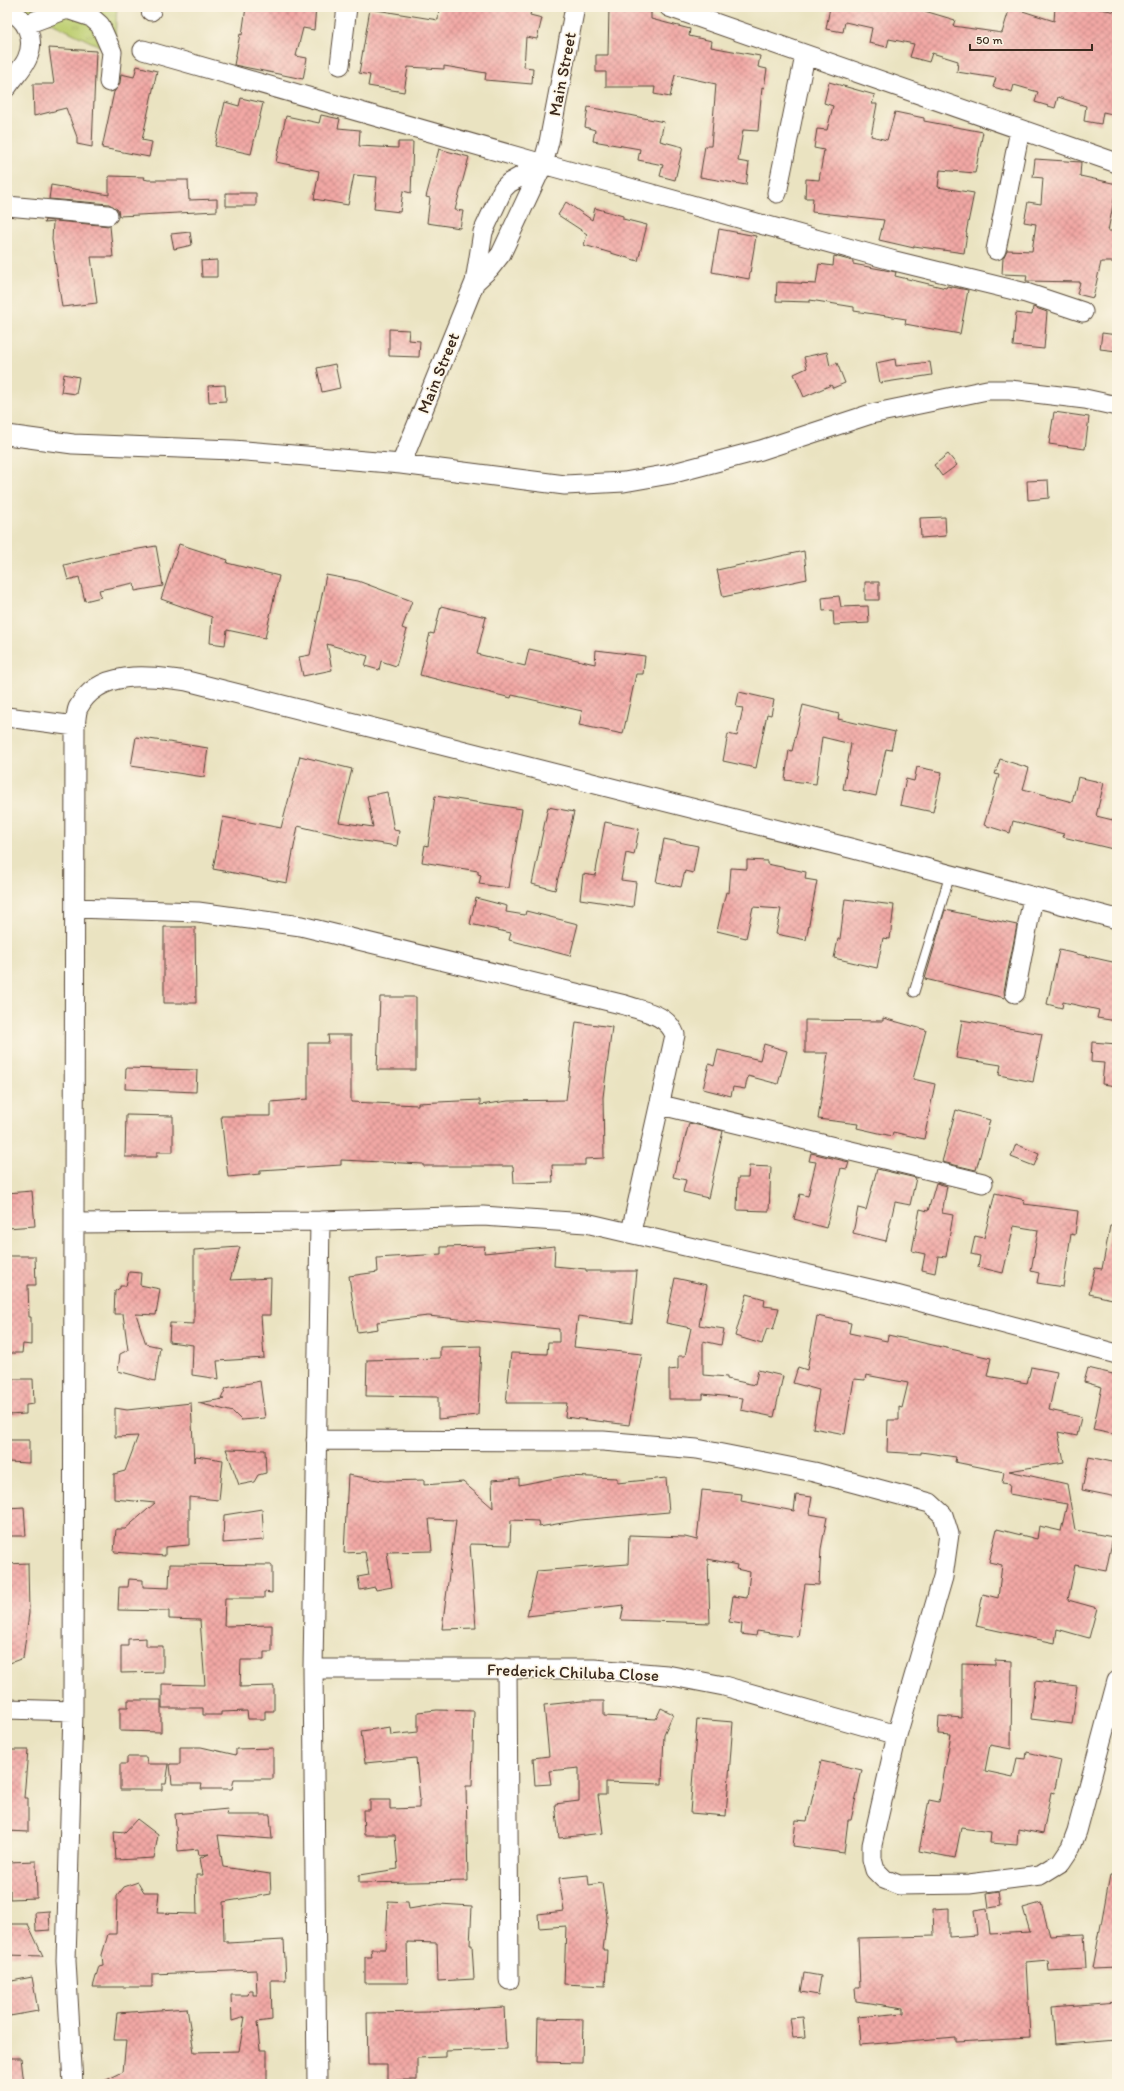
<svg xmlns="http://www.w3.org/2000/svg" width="1124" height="2091" font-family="Itim,sans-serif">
  <defs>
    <pattern id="grass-tufts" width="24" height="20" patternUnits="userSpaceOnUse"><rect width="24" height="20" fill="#becf72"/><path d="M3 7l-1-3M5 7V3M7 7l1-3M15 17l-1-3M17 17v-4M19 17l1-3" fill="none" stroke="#a4b262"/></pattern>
    <pattern id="building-cross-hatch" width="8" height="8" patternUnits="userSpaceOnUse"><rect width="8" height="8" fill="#f2a8a5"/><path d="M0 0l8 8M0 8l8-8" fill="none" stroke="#c58986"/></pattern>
  </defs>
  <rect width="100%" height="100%" fill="#fcf5e5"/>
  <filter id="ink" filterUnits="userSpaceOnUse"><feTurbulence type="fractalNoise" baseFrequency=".025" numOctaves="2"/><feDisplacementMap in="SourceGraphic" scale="8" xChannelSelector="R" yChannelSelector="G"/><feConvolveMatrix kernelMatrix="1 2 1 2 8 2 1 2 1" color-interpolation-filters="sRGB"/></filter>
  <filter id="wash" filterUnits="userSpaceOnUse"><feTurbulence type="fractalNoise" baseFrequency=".012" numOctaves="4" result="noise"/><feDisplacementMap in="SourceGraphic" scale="16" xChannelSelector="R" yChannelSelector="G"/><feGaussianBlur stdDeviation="0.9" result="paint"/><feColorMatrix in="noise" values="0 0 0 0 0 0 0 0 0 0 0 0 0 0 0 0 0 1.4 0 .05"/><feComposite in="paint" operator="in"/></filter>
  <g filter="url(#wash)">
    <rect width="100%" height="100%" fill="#eae3c1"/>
    <path fill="url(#grass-tufts)" stroke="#7c7c48" d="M18 7H117L114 53Z"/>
    <g id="blocks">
      <path fill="url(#building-cross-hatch)" d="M246 7H316L314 30 303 28 296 56 307 58 303 79 234 65 240 34 242 35Z
        M439 7H532L530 15 542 18 537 39 526 37 524 67 533 68 532 84 485 80 486 73 444 66V69L408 67 404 92 368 86 370 75 359 73 370 9 438 20Z
        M609 7 651 9V19L690 29 689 36 712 41 711 47 760 56 758 67 767 69 764 88 762 87 758 131 743 130 738 161 749 163 746 185 700 177 705 146H711L716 84 675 75 670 97 654 94 655 87H606V72H596V55H608Z
        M830 7H911L955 20 953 26 1002 33 1010 7 1054 21 1055 7H1089L1117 12V115L1103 112 1101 124 1084 121 1086 106 1058 97 1055 108 1035 102 1038 92 1014 85 1012 92 993 87 996 78 957 72 958 61 932 53 929 62 910 57 914 44 889 39 887 47 869 43 872 28 845 22 843 32 826 29Z
        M49 48 96 51 92 147 77 144V137L66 108 34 116 33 84H54Z
        M137 66 157 71 142 140 152 142 149 157 102 148 114 92 120 83 121 74 134 77Z
        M829 82 875 95 872 104H877L871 136 887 140 895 112 924 118V121L983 132 975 173 940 170 938 187 974 193 966 233H967L964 253 914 246V248L879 240 884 220 812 212 813 198H805L806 179 819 180 824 150 814 148 817 129 827 130 833 106 824 103Z
        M241 98 263 103 251 154 215 146 225 102 239 106Z
        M588 107 664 122 660 141 683 147 675 180 660 176 663 165 638 160 640 149 593 141 595 130 585 127Z
        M321 115 340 119 338 128 360 130 359 146 398 148V142H413L411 193 403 191 400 212 374 209 377 177 354 175 348 205 314 199 319 171 276 162 286 116 319 123Z
        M439 149 469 157 455 210 463 211 460 228 427 223 430 198 426 197Z
        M1035 159 1081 162 1080 176 1117 184 1108 231H1117V262H1101L1093 298 1077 294 1080 282 1026 281 1027 275 1002 274 1003 258 1007 250 1032 251 1036 224 1024 222 1028 202 1041 204 1043 178 1033 177Z
        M109 176 145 177 144 179 148 180H188L189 200 217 199V211L119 216 118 210 109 204 49 199 51 185 109 195Z
        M226 193H256V206H226Z
        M566 202 592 220 595 208 623 216V219L647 225 638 261 584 245 587 234 558 215Z
        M45 220 110 226 113 257H91L97 303 62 307 52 240 53 222 44 223Z
        M719 229 756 236 749 279 712 272Z
        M190 232 192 245 174 249 171 234Z
        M834 256 853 261V264L896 272 895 276 946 288 947 286 968 290 960 334 905 324 906 319 854 311V307L810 300V302L776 301 777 282 816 284 819 264 833 266Z
        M217 260V277H202L201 261Z
        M1033 307 1047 312 1044 349 1013 346 1016 313 1032 315Z
        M389 329 409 330 408 340 420 341 419 357 389 356Z
        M1102 333 1117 335V351L1100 349Z
        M827 352 830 366 837 363 845 383 833 388 831 385 804 397 794 374 807 368 804 357Z
        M895 359 896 366 930 362 932 375 880 383 876 363Z
        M335 364 340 388 322 392 317 368Z
        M64 374 79 377 76 394 61 392Z
        M225 385 226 401 209 402 208 386Z
        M1054 412 1089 417 1085 449 1049 444Z
        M948 454 957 465 942 476 934 465Z
        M1048 480 1049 498 1028 500 1027 481Z
        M945 517 946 536 921 538 920 518Z
        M179 544 228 560 227 563 279 576 265 638 227 630 225 645 210 643 212 617 161 599Z
        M156 546 163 586 135 591 134 583 99 590 101 597 85 601 79 577 68 580 64 565 110 554Z
        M804 551 807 579 723 597 717 570Z
        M326 575 358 581 412 601 402 628 407 630 396 666 381 661 379 670 365 666 368 656 327 644 332 670 303 676 299 657 310 655Z
        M865 582H879V600H865Z
        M839 596 841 607 868 606 869 623 834 625 833 610 823 611 822 598Z
        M441 606 486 617 477 654 525 666 529 649 595 664 596 650 645 656 643 674H636L623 734 579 725 582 711 512 695 511 698 420 675 430 633 434 634Z
        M739 692 774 700 771 715 767 714 756 768 723 761 728 734 737 736 743 708 736 707Z
        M803 705 839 714 838 719 895 732 891 750 886 749 876 796 843 789 851 744 822 737 816 784 785 780 789 750 792 751Z
        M136 737 208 748 204 777 131 766Z
        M300 756 352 769 339 822 373 827 367 796 387 792 394 830 399 831 397 846 357 840 298 826 287 883 213 869 223 817 281 828Z
        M1000 759 1029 768 1023 789 1072 802 1078 777 1104 783 1096 816 1117 821V850L1063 837 1064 834 1013 821 1010 833 984 825 999 775 995 774Z
        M917 767 942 772 933 812 900 805 906 779 914 781Z
        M435 796 522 809 509 888 479 884 481 875 478 874V871L422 862 425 845 428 846Z
        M548 807 574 812 555 890 532 884Z
        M605 822 639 829 634 855 626 853 621 880 636 882 633 907 580 899 583 874 595 876Z
        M664 839 698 846 693 873 685 871 681 887 656 882Z
        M747 860 767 861V864L806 872 805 879 817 881 806 940 776 934 781 909 753 907 746 938 717 931 726 892 729 893 731 868 747 869Z
        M476 898 507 906 506 912 525 915 526 911 578 924 570 956 509 940 511 933 470 924Z
        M845 899 894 905 890 939 883 938 877 968 834 958 838 939H840Z
        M945 910 1017 925 1004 991 1005 998 925 979Z
        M164 927H195L196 1003H164Z
        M1059 950 1117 963V1021L1097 1018 1099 1010 1063 1002 1062 1008 1047 1004Z
        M380 997H416V1070H377Z
        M883 1018 926 1030 913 1079 935 1084 924 1139 893 1132 892 1136 857 1128 858 1124 818 1119 828 1053H805V1020L883 1021Z
        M962 1020 1042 1034 1033 1082 999 1075 1001 1065 956 1058Z
        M576 1022 612 1027 603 1097 604 1158 585 1159V1165H552L553 1182 514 1183 513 1166H423V1164L341 1160V1165L260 1170V1174L228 1177 221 1116H271V1102L308 1099V1043H329L328 1035H351V1102L418 1105V1103L480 1100V1105L508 1101 566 1100Z
        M1092 1042 1117 1044V1086L1102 1084 1104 1063 1091 1062Z
        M764 1044 787 1051 778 1084 748 1076 745 1089 733 1087 731 1096 703 1089 709 1064 714 1066 718 1050 760 1060Z
        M126 1068 197 1070 196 1092 125 1089Z
        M956 1110 990 1120 976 1170 942 1162Z
        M126 1115 173 1116V1152H157V1157H125Z
        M689 1123 723 1131 708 1198 683 1192 686 1180 673 1177 677 1161 679 1162Z
        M1016 1144 1039 1154 1034 1166 1011 1157Z
        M811 1153 849 1162 847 1169 841 1168 826 1228 794 1219 800 1194 808 1196 816 1162 809 1161Z
        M749 1166 771 1167 769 1211 737 1210 738 1178H748Z
        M877 1169 916 1178 910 1205 895 1202 886 1241 853 1233 858 1208 866 1210Z
        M936 1183 947 1186 942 1213 953 1215 946 1257 938 1256 935 1273 922 1270 925 1254 912 1251 920 1209 928 1211Z
        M32 1191 35 1226 7 1228V1193Z
        M995 1193 1025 1200 1024 1204 1078 1211 1075 1235 1071 1234 1063 1287 1037 1283 1039 1273 1031 1271 1038 1230 1014 1226 1003 1273 978 1267 980 1256 971 1254 975 1236 984 1238Z
        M1110 1226H1117V1300L1089 1294 1095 1268 1102 1269Z
        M485 1246 484 1253 555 1246 554 1266 586 1269V1271H637L632 1323 578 1316 574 1347 642 1354 629 1425 565 1417 567 1403H506L511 1353 547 1354 548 1342H559V1329L428 1316 377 1322 378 1329 357 1332 349 1276 378 1272 377 1258 441 1254V1247Z
        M240 1247 230 1280 271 1278 270 1315H261L264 1358 217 1361 219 1379 192 1375 193 1345 169 1342 170 1323 194 1324V1250Z
        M7 1256H35L36 1285H28L29 1317H31V1345L23 1344 22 1353H7Z
        M129 1272 141 1273 140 1285 160 1289 156 1315 136 1314 146 1344 160 1347 155 1381 118 1371 120 1354 128 1350 123 1314H114L115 1291 120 1288V1286H126Z
        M675 1278 707 1285 699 1325 724 1329 721 1345 703 1341V1375L727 1377V1379L755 1385 758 1370 783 1376 774 1417 741 1410 743 1398 703 1394V1399H669V1370L678 1369V1356H685L691 1328 666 1323Z
        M747 1294 765 1299 764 1306 779 1308 773 1330 767 1328 762 1344 735 1336Z
        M817 1316 851 1323 849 1333 887 1341 888 1335 991 1358 987 1376 1027 1383 1031 1367 1057 1372 1049 1410 1081 1417 1077 1436 1058 1432 1064 1462 1009 1471 1067 1484 1075 1530 1113 1537 1106 1571 1075 1565 1068 1600 1097 1608 1089 1638 1057 1629 1055 1643 976 1626 983 1594 998 1598 1002 1565 989 1562 997 1529 1037 1539 1039 1526 1061 1531 1067 1504 1009 1494 1010 1484 1002 1483 1004 1472 955 1462 956 1457 921 1452V1454L887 1452 888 1420H899V1407L902 1408 908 1383 866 1375 865 1380 854 1379 845 1434 813 1428 819 1390 793 1383 798 1367 807 1370Z
        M481 1346 478 1415 438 1419V1397L366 1396 367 1360 440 1358V1347Z
        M1088 1368 1117 1375V1435L1093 1430 1102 1387 1084 1382Z
        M7 1379H33L34 1404 26 1405V1414L7 1415Z
        M260 1381 265 1418 241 1420 233 1412 198 1403 224 1399H221L226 1388Z
        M191 1403 194 1462 196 1456 223 1460 219 1500 189 1497V1545L165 1547V1556L114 1552 116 1529H125L155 1503 114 1499V1474L125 1471 138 1436 115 1437V1408L127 1410Z
        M7 1440H29V1463L7 1462Z
        M226 1449 265 1450 266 1473 258 1475 254 1482 239 1485Z
        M1089 1457 1117 1463V1497L1082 1490Z
        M348 1475 384 1481 424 1480V1485L463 1482 493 1508 492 1480 519 1478V1485L565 1476 617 1478V1483L666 1478 669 1512 580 1520 539 1527 538 1521 511 1520 510 1545 470 1544 476 1628 442 1629 456 1520 429 1519 432 1551 387 1552 392 1587 376 1590 375 1587 360 1590 358 1577 369 1575 365 1552 344 1553Z
        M702 1490 742 1494 741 1501 794 1511 796 1495 812 1497 809 1514 827 1517 821 1549 819 1585 805 1584 798 1637 757 1631 756 1636 741 1634 742 1624 729 1622 733 1596 747 1598 750 1572 736 1569 737 1565 708 1559 710 1623 621 1620 624 1605 527 1616 537 1571 628 1564 629 1535 685 1537 697 1540Z
        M24 1507 26 1536H7V1508Z
        M262 1509 264 1540 223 1543 224 1515Z
        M28 1563 29 1613 23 1658 7 1664V1564Z
        M170 1564 272 1565V1593L264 1592V1598H225L224 1626 272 1625V1652H264V1660H241L240 1687 274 1686V1711H265V1719H248L247 1711 221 1712V1715H203V1708H162V1684L205 1685 200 1620 169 1619V1611L118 1610 119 1587H128L129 1579 143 1580V1587L169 1588Z
        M146 1638V1646H163V1672L121 1673V1646H128V1639Z
        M995 1660 1012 1661 1011 1749 990 1745 985 1771 1013 1777 1017 1758 1026 1759 1027 1752 1061 1760 1054 1793 1051 1792 1043 1834 1018 1829 1017 1845 990 1843 991 1832 961 1828 955 1858 919 1851 929 1800 939 1802 951 1735 938 1734 939 1716 962 1718V1664L995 1665Z
        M1035 1681 1077 1686 1072 1724 1031 1719Z
        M128 1700H161V1732L120 1731V1707H128Z
        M582 1701H604V1716L656 1719 661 1708 673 1714 664 1734 662 1784 606 1782V1795H598L603 1833 559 1838 555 1804 579 1801V1768L549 1771 551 1784 535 1785 533 1758 549 1756 544 1705Z
        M437 1710 474 1711 472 1786H466L468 1881 359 1883V1875L398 1869 395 1835H364L363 1810H370V1800H390V1809L419 1808V1800H420L416 1758 365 1763 361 1731 390 1727 391 1735 418 1732V1712Z
        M697 1719 733 1722 726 1816 690 1813Z
        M180 1747H201L236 1755V1749L273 1748V1779H234L232 1789H201L202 1784H172L170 1764H180Z
        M7 1750H28L24 1798H28V1832L7 1831Z
        M127 1757H146L147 1764H169L166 1784H162V1790H120V1764H127Z
        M821 1761 862 1770 851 1820H848L844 1853 793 1846 796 1820 807 1821Z
        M228 1809 226 1815H270L272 1839 218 1835 223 1867 270 1874 271 1894 223 1902 224 1941H227V1943L284 1940 286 1980H271L272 2020 257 2022 260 2050H267V2084H98L123 2072 126 2040H114L117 2013 187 2008 194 2052 239 2051 245 2017 232 2021 231 1995H248L249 1990H253V1995H257L256 1970 152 1974V1987H93L99 1966 103 1965 102 1955 108 1934H116L117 1896 124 1887 138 1882 144 1892H159L157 1913 197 1914 196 1875H203L200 1858 209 1854 199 1855 198 1849 178 1851 175 1814Z
        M137 1819 158 1835 154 1858 116 1860 114 1831 125 1832Z
        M36 1861 37 1898 10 1899V1890L7 1891V1862Z
        M588 1875 589 1885 602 1883 607 1917 603 1950H607L605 1986 564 1984 566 1926 539 1928 538 1914 564 1911 559 1878Z
        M1110 1875H1117V1967L1093 1968Z
        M999 1891 1001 1906 989 1908 987 1893Z
        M388 1901 408 1902 409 1909 439 1904 472 1906 470 1945H472L474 1979 438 1981 437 1943 407 1942 408 1983H365V1957H372L371 1949H386Z
        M1041 1903 1050 1936 1084 1934 1086 1969 1049 1971 1048 1960 1026 1962 1030 2038 956 2042V2037L860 2045 858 2017 904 2013V2008L856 2001 855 1988H860L858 1938 934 1936 933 1909 949 1908V1937L977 1935 974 1910 987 1908 990 1934 1030 1932 1023 1908Z
        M49 1911 50 1930 36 1931 35 1912Z
        M7 1924H28L43 1956 7 1955Z
        M804 1973 821 1976 818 1995 801 1992Z
        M32 1977 38 2011 10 2016 7 2001V1982Z
        M1117 2002V2039L1055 2044 1052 2007Z
        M504 2007 506 2049 446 2051V2057L417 2058V2080H387V2065H368L367 2013 430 2012V2011Z
        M803 2017 805 2037 793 2038 790 2018Z
        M538 2018 583 2019 582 2063 537 2062Z
        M7 2058H21L24 2084H7Z"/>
    </g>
  </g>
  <g filter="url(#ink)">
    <use href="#blocks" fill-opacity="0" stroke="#554636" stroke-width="1"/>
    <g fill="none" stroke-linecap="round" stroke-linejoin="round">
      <g stroke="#554636" stroke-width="11">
        <path id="lane" d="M914 992 950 875"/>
      </g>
      <g stroke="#554636" stroke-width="21">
        <path id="street" d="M669 7 1117 163
          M7 11C27 17 36 39 27 59 23 68 13 78 7 87
          M151 11V7
          M27 24 67 9 91 17 100 25 112 52 109 82
          M143 50 543 164 895 261 1026 293 1083 312
          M340 65 347 7
          M777 193 805 56
          M7 206 108 215
          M996 250 1020 130
          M475 282 490 268 501 254 543 164 549 142 575 7
          M7 435 73 444 233 450 401 464 565 485 624 482 670 474 761 450 871 414 987 390H1010L1085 399 1117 406
          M401 464 475 282 483 232 503 189 509 183 543 164
          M7 717 75 726
          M75 908 198 912 301 926 625 1005C645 1012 667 1014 675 1035L631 1232
          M1015 993 1033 897
          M661 1105 983 1183
          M74 1223 320 1221 483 1216 586 1223 896 1295 1117 1354
          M316 1440 603 1441 697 1449 814 1472 930 1503 943 1515 949 1534 943 1577 897 1735 872 1845V1859L875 1870 884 1879 899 1885 969 1884 1040 1875 1061 1862 1071 1847 1077 1831 1117 1681
          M507 1668 509 1980
          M313 1669H594L667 1675 724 1686 897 1735
          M7 1709 73 1711
          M73 2084 66 1961 73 1711 75 726C76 721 76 713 78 708 99 668 150 676 187 681L854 849 1117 919
          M317 2084 313 1669 320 1221"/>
      </g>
      <use href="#lane" stroke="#fff" stroke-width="9"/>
      <use href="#street" stroke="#fff" stroke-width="19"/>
    </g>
  </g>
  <g text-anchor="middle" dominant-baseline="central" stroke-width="3.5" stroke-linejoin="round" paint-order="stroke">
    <g font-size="17" fill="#3b2a1e" stroke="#fcf5e5">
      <text transform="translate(562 74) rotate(-79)">Main Street</text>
      <text transform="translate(438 373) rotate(-68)">Main Street</text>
      <text transform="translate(573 1672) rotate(2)">Frederick Chiluba Close</text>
    </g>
  </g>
  <rect width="1124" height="2091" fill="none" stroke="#fcf5e5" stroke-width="24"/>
  <path d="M970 44v6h122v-6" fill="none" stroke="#3b2a1e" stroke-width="2"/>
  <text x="976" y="44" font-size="12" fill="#3b2a1e" stroke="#fcf5e5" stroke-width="3" paint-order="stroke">50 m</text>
</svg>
